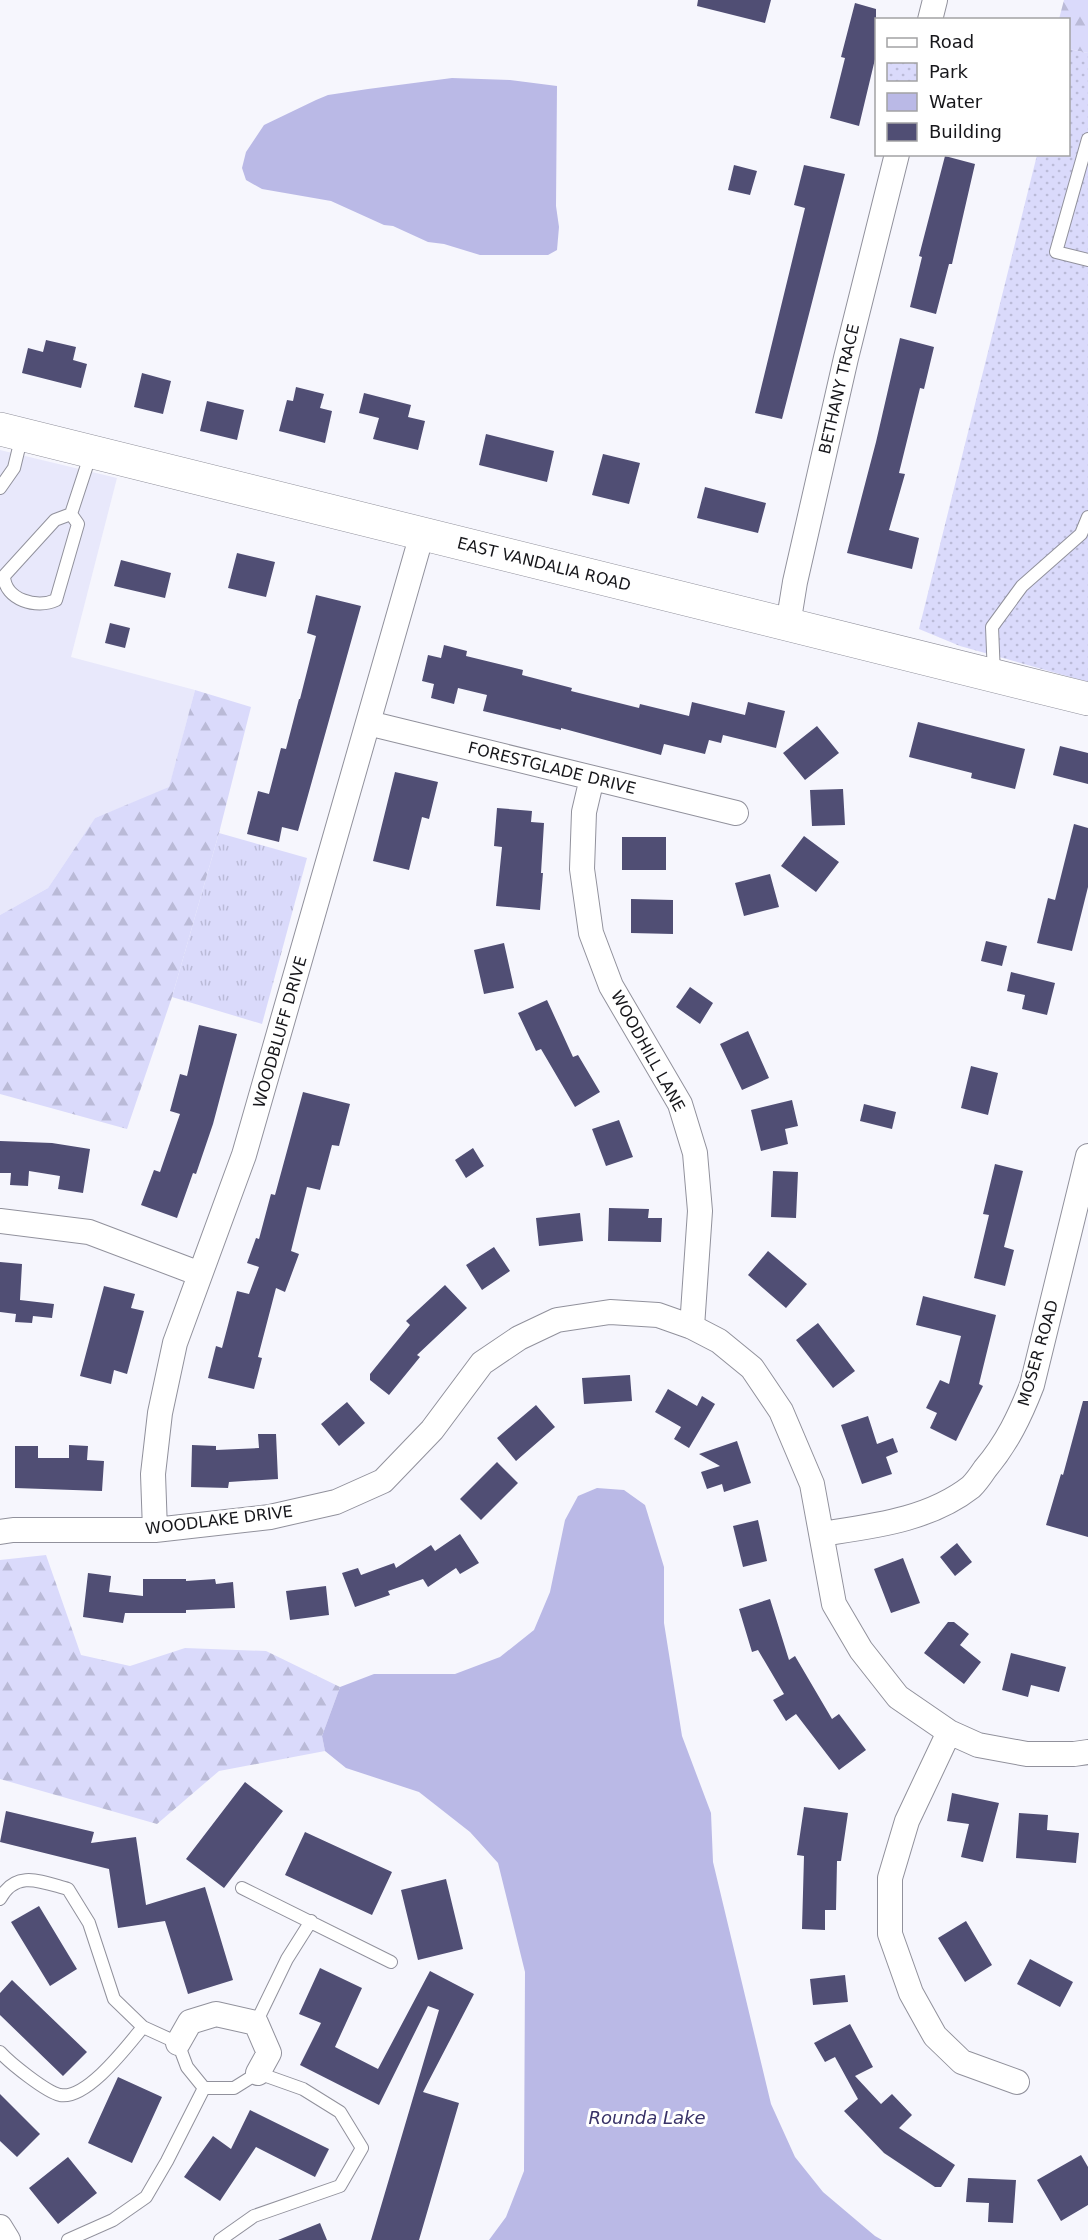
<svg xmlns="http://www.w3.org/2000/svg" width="1088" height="2240" font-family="'DejaVu Sans',sans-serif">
  <defs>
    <pattern id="grass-tufts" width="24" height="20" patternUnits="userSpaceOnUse" patternTransform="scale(1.5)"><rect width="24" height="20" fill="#dadafb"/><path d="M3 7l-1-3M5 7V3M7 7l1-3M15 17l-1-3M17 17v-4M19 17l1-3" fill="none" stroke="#babad7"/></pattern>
    <pattern id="forest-firs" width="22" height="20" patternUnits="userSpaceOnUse" patternTransform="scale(1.5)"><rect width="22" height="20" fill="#dadafb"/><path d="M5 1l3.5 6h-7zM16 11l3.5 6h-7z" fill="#babad7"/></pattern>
    <pattern id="park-dots" width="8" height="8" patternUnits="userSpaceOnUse" patternTransform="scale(1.5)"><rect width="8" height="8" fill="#dadafb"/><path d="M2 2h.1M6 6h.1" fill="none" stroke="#babad7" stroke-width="1.8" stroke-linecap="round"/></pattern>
  </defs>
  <rect width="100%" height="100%" fill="#f6f6fd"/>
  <path fill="#e8e8fb" d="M0 450 117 478 71 657 195 690 169 788 95 818 48 888 0 915Z"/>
  <path fill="url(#grass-tufts)" d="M219 833 307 858 262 1024 172 997Z"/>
  <path fill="url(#forest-firs)" d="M1064 0H1088V53L1069 49 1068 20 1059 19Z
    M195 690 251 707 219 833 172 997 127 1129 0 1094V915L48 888 95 818 169 787Z
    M46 1555 81 1655 130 1666 185 1648 266 1651 340 1687 322 1736 325 1751 219 1771 157 1824 0 1779V1560Z"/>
  <path fill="url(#park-dots)" d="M1069 49 1088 53V682L960 646 919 629 1037 155 1068 154Z"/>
  <path fill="#bab9e6" d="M452 78 510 80 557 86 556 206 559 227 557 250 548 255H480L444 244 428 242 393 226 384 225 331 201 262 189 246 180 242 168 246 152 264 125 316 100 328 95 368 89Z
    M597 1488 624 1490 645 1505 664 1567V1623L682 1736 711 1813 713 1862 771 2104 795 2157 823 2192 875 2236 882 2240H489L506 2217 524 2171 525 1972 498 1863 470 1832 419 1792 346 1768 325 1751 322 1736 340 1687 374 1674H455L500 1657 534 1630 550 1592 565 1520 578 1496Z"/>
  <path fill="#504e74" d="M698 0H771L765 23 697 6Z
    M855 3 876 9V55L859 126 830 118 845 58 841 57Z
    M945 156 975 164 952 264H949L936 314 910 307 922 257 919 256Z
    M734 165 757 171 750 195 728 190Z
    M804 165 845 174 782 419 755 413 805 208 794 205Z
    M900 338 934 347 924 389 920 388 899 473 905 474 889 530 919 538 912 569 847 553 876 442Z
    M46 340 76 347 73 360 87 364 81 388 22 373 28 348 43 352Z
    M142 373 171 381 163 414 134 407Z
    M296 387 324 394 320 408 332 411 325 443 279 431 287 400 293 401Z
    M364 393 411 405 408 417 425 421 418 450 373 439 379 418 359 413Z
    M207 401 244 410 237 440 200 431Z
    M486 434 554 451 547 482 479 465Z
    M603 454 640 463 629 504 592 495Z
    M705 487 766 503 758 533 697 518Z
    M237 553 275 562 266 597 228 588Z
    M121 560 171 573 165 598 114 586Z
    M316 595 361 606 298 831 282 827 279 842 247 834 258 791 269 794 281 748 286 749 299 699H300L316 636 307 633Z
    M110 623 130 628 125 648 105 643Z
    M444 645 467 651 466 656 523 670 522 675 572 688 571 691 639 708 640 704 689 716 692 702 745 715 748 702 785 711 776 748 723 735 721 743 709 740 705 754 664 744 661 755 561 728V730L483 711 487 695 458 688 454 704 431 698 434 684 422 681 428 655 441 658Z
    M918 722 1025 749 1015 789 971 778 972 773 909 757Z
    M817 726 839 753 805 780 783 753Z
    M1060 746 1088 753V784L1053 775Z
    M395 772 438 782 429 819 422 817 409 870 373 861Z
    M843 789 845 825 812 826 810 790Z
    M497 808 532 811 531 822 544 823 541 873H543L540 910 496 906 502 847 494 846Z
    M1074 824 1088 828V887L1072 951 1037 943 1048 898 1055 900Z
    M804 836 839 862 816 892 781 866Z
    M622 837H666V870H622Z
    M770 874 779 907 744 916 735 883Z
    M631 899 673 900V934L631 933Z
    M986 941 1007 946 1002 966 981 961Z
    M504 943 514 988 484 994 474 950Z
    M1011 972 1055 983 1047 1015 1022 1009 1025 995 1007 991Z
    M690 987 713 1003 700 1024 676 1007Z
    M547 1000 573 1057 578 1055 600 1092 575 1107 541 1049 536 1051 518 1013Z
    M199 1025 237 1034 213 1124 196 1174 193 1173 177 1218 141 1205 154 1170 160 1172 180 1114 170 1111 180 1074 187 1076Z
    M748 1031 769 1078 742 1090 720 1044Z
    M971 1066 998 1073 988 1115 961 1108Z
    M303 1092 350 1104 339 1146 332 1145 320 1190 307 1187 291 1251 299 1254 285 1292 276 1288 258 1357 262 1358 254 1389 208 1378 216 1346 222 1348 237 1291 249 1294 259 1267 247 1263 256 1238 259 1239 271 1194 275 1195Z
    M792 1100 798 1126 785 1129 788 1144 761 1151 751 1110Z
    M864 1104 896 1112 892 1129 860 1121Z
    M619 1120 633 1157 606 1166 592 1129Z
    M0 1141 52 1143 90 1149 83 1193 58 1189 60 1176 29 1171 28 1186 10 1185 11 1173H0Z
    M473 1148 484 1166 466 1178 455 1160Z
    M995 1164 1023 1171 1004 1247 1014 1250 1005 1286 974 1278 989 1215 983 1214Z
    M773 1171 798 1172 796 1218 771 1217Z
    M609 1208 649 1209 648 1218H662L661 1242 608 1241Z
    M580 1213 583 1241 539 1246 536 1218Z
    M494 1247 510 1271 482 1290 466 1265Z
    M768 1251 807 1284 786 1308 748 1275Z
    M0 1262 22 1264 20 1300 54 1304 52 1318 33 1316 32 1323 15 1322 16 1314 0 1312Z
    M445 1285 467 1308 417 1355 420 1357 389 1395 370 1380V1374L410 1325 406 1321Z
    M104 1286 135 1294 131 1308 144 1311 127 1374 114 1370 111 1384 80 1376Z
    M923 1296 996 1315 979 1384 983 1386 956 1441 930 1428 937 1413 926 1408 940 1380 949 1384 961 1336 916 1325Z
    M818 1323 855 1371 833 1388 796 1340Z
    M630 1375 632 1401 584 1404 582 1378Z
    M668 1389 697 1406 702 1396 715 1404 689 1448 674 1439 681 1427 655 1412Z
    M1083 1401H1088V1537L1046 1525 1061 1474 1063 1475Z
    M347 1402 365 1423 339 1446 321 1424Z
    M536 1405 555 1427 516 1461 497 1438Z
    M868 1416 877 1444 893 1438 898 1452 886 1457 892 1474 862 1484 841 1425Z
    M258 1434H276L278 1479 229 1482 228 1488 191 1487 192 1445 216 1446V1450L259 1448Z
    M737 1441 751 1483 724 1492 722 1484 707 1489 701 1472 720 1466 699 1454Z
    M69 1445 88 1446 87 1460 104 1461 102 1491 15 1488V1446H38V1458H69Z
    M497 1462 518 1483 481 1520 460 1499Z
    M758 1520 767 1561 743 1567 733 1526Z
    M460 1534 479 1563 460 1574 456 1568 428 1587 423 1579 388 1591 390 1595 355 1607 342 1573 358 1568 361 1575 394 1563 396 1568 431 1545 435 1551Z
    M957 1543 972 1562 955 1576 940 1557Z
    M903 1558 920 1603 891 1613 874 1569Z
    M88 1573 111 1576 109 1592 143 1596V1579H186V1581L215 1579 216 1584 233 1582 235 1608 186 1610V1613H125L123 1623 83 1617Z
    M326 1586 329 1615 290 1620 286 1591Z
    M770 1599 789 1660 795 1656 832 1719 839 1714 866 1750 839 1770 796 1714 786 1721 773 1700 784 1694 758 1650 752 1652 739 1609Z
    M948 1622H954L969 1634 960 1645 981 1662 964 1684 924 1653Z
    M1011 1653 1066 1667 1059 1692 1031 1685 1028 1697 1002 1690Z
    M245 1782 283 1811 224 1888 186 1859Z
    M952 1793 999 1803 983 1862 961 1857 969 1824 947 1821Z
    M804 1807 848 1813 841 1861H837L836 1910H825V1930L802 1929 804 1856 797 1855Z
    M6 1811 94 1832 91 1843 136 1837 146 1905 205 1887 233 1980 188 1994 165 1921 118 1928 109 1869 0 1842Z
    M1019 1813 1048 1815 1047 1830 1079 1833 1076 1863 1016 1858Z
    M305 1832 392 1872 372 1915 285 1875Z
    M446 1879 463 1949 418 1960 401 1890Z
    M39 1906 77 1969 50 1986 11 1922Z
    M966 1921 992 1965 965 1982 938 1938Z
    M1030 1959 1073 1982 1060 2007 1017 1984Z
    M320 1968 362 1988 335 2047 378 2069 430 1971 474 1994 423 2092 459 2103 419 2240H371L439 2010 428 2006 379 2105 300 2065 321 2023 299 2014Z
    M845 1975 848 2002 813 2005 810 1979Z
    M12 1980 87 2052 63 2076 0 2015V1993Z
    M850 2024 873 2067 855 2076 881 2104 892 2094 912 2115 899 2128 955 2165 941 2187H935L884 2153 844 2111 858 2099 835 2057 825 2062 814 2043Z
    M118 2077 162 2097 132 2163 88 2143Z
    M0 2094 40 2134 17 2157 0 2141Z
    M250 2110 329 2149 315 2177 256 2147 220 2201 184 2177 213 2136 231 2149Z
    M1081 2155 1088 2167V2205L1061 2221 1037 2180Z
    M68 2157 97 2193 58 2224 29 2188Z
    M968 2178 1016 2180 1013 2223 988 2222 989 2203 966 2202Z
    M320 2223 327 2240H278Z"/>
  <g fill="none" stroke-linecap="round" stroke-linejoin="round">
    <g stroke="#91919c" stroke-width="14">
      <path id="lane" d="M1088 139 1056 252 1088 260
        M0 488 14 468 22 435
        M71 514 78 524 56 600C37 609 5 600 4 576L55 520Z
        M71 514 91 453
        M994 675 992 627 1022 586 1081 534 1088 517
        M242 1888 391 1962
        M0 1899C16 1869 42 1882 68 1889L89 1923 114 1999 143 2027 178 2043 187 2067 204 2088
        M256 2023 287 1959 311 1921
        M0 2052C10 2063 46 2092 60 2095 87 2100 128 2045 143 2027
        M204 2088H234L258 2073 303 2089 340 2112 362 2148 340 2186 254 2216 220 2240
        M68 2240 113 2220 146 2197 167 2161 204 2088"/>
    </g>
    <g stroke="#91919c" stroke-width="26">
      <path id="street" d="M930 20 935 0
        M788 625 795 582 846 358 897 154
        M368 723 736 813
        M592 778 584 812 582 869 591 933 611 986 680 1104 695 1153 700 1211 692 1327
        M0 1221 89 1232 200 1274
        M155 1530 153 1474 160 1413 175 1343 244 1155 422 534
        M0 1532 13 1530H155L270 1517 336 1502 383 1481 432 1430 482 1363 519 1338 557 1320 610 1312 658 1315 692 1327 719 1341 752 1368 781 1411 812 1484 834 1604 861 1650 898 1697 949 1732 978 1745 1027 1754H1074L1088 1752
        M822 1534C873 1526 929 1520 971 1487 976 1482 981 1475 985 1469 1007 1443 1020 1416 1032 1385L1088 1156
        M949 1732 907 1821 890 1878V1934L911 1993 935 2036 962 2062 1017 2082
        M178 2043 190 2022 216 2014 256 2023 269 2053 258 2073
        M0 2227 8 2240"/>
    </g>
    <g stroke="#91919c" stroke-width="34">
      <path id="secondary" d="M0 429 1088 699"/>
    </g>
    <use href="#lane" stroke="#fff" stroke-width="12"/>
    <use href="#street" stroke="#fff" stroke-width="24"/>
    <use href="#secondary" stroke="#fff" stroke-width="33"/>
  </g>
  <g text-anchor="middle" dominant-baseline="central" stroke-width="6" stroke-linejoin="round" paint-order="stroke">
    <g font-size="16" fill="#17171b" stroke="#fff">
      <text transform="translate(839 389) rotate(-77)">BETHANY TRACE</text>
      <text transform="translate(544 564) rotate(14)">EAST VANDALIA ROAD</text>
      <text transform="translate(552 768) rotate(14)">FORESTGLADE DRIVE</text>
      <text transform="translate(280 1032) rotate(-74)">WOODBLUFF DRIVE</text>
      <text transform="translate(648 1051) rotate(61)">WOODHILL LANE</text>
      <text transform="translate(1038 1353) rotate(-74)">MOSER ROAD</text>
      <text transform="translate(219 1520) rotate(-7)">WOODLAKE DRIVE</text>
    </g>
    <g font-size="18" font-style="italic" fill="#383268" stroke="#fff">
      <text x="647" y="2117">Rounda Lake</text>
    </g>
  </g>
  <rect x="875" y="18" width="195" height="138" fill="#ffffff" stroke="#a2a2a4" stroke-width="1.5"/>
  <rect x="887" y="38" width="30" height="9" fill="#ffffff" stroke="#a2a2a4" stroke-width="1.5"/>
  <text x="929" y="48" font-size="18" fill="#17171b">Road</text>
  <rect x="887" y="63" width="30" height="18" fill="url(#park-dots)" stroke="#a2a2a4" stroke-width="1.5"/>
  <text x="929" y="78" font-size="18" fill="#17171b">Park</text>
  <rect x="887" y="93" width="30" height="18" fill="#bab9e6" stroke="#a2a2a4" stroke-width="1.5"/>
  <text x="929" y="108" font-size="18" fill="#17171b">Water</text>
  <rect x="887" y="123" width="30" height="18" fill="#504e74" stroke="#a2a2a4" stroke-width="1.5"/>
  <text x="929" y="138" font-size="18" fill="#17171b">Building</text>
</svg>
